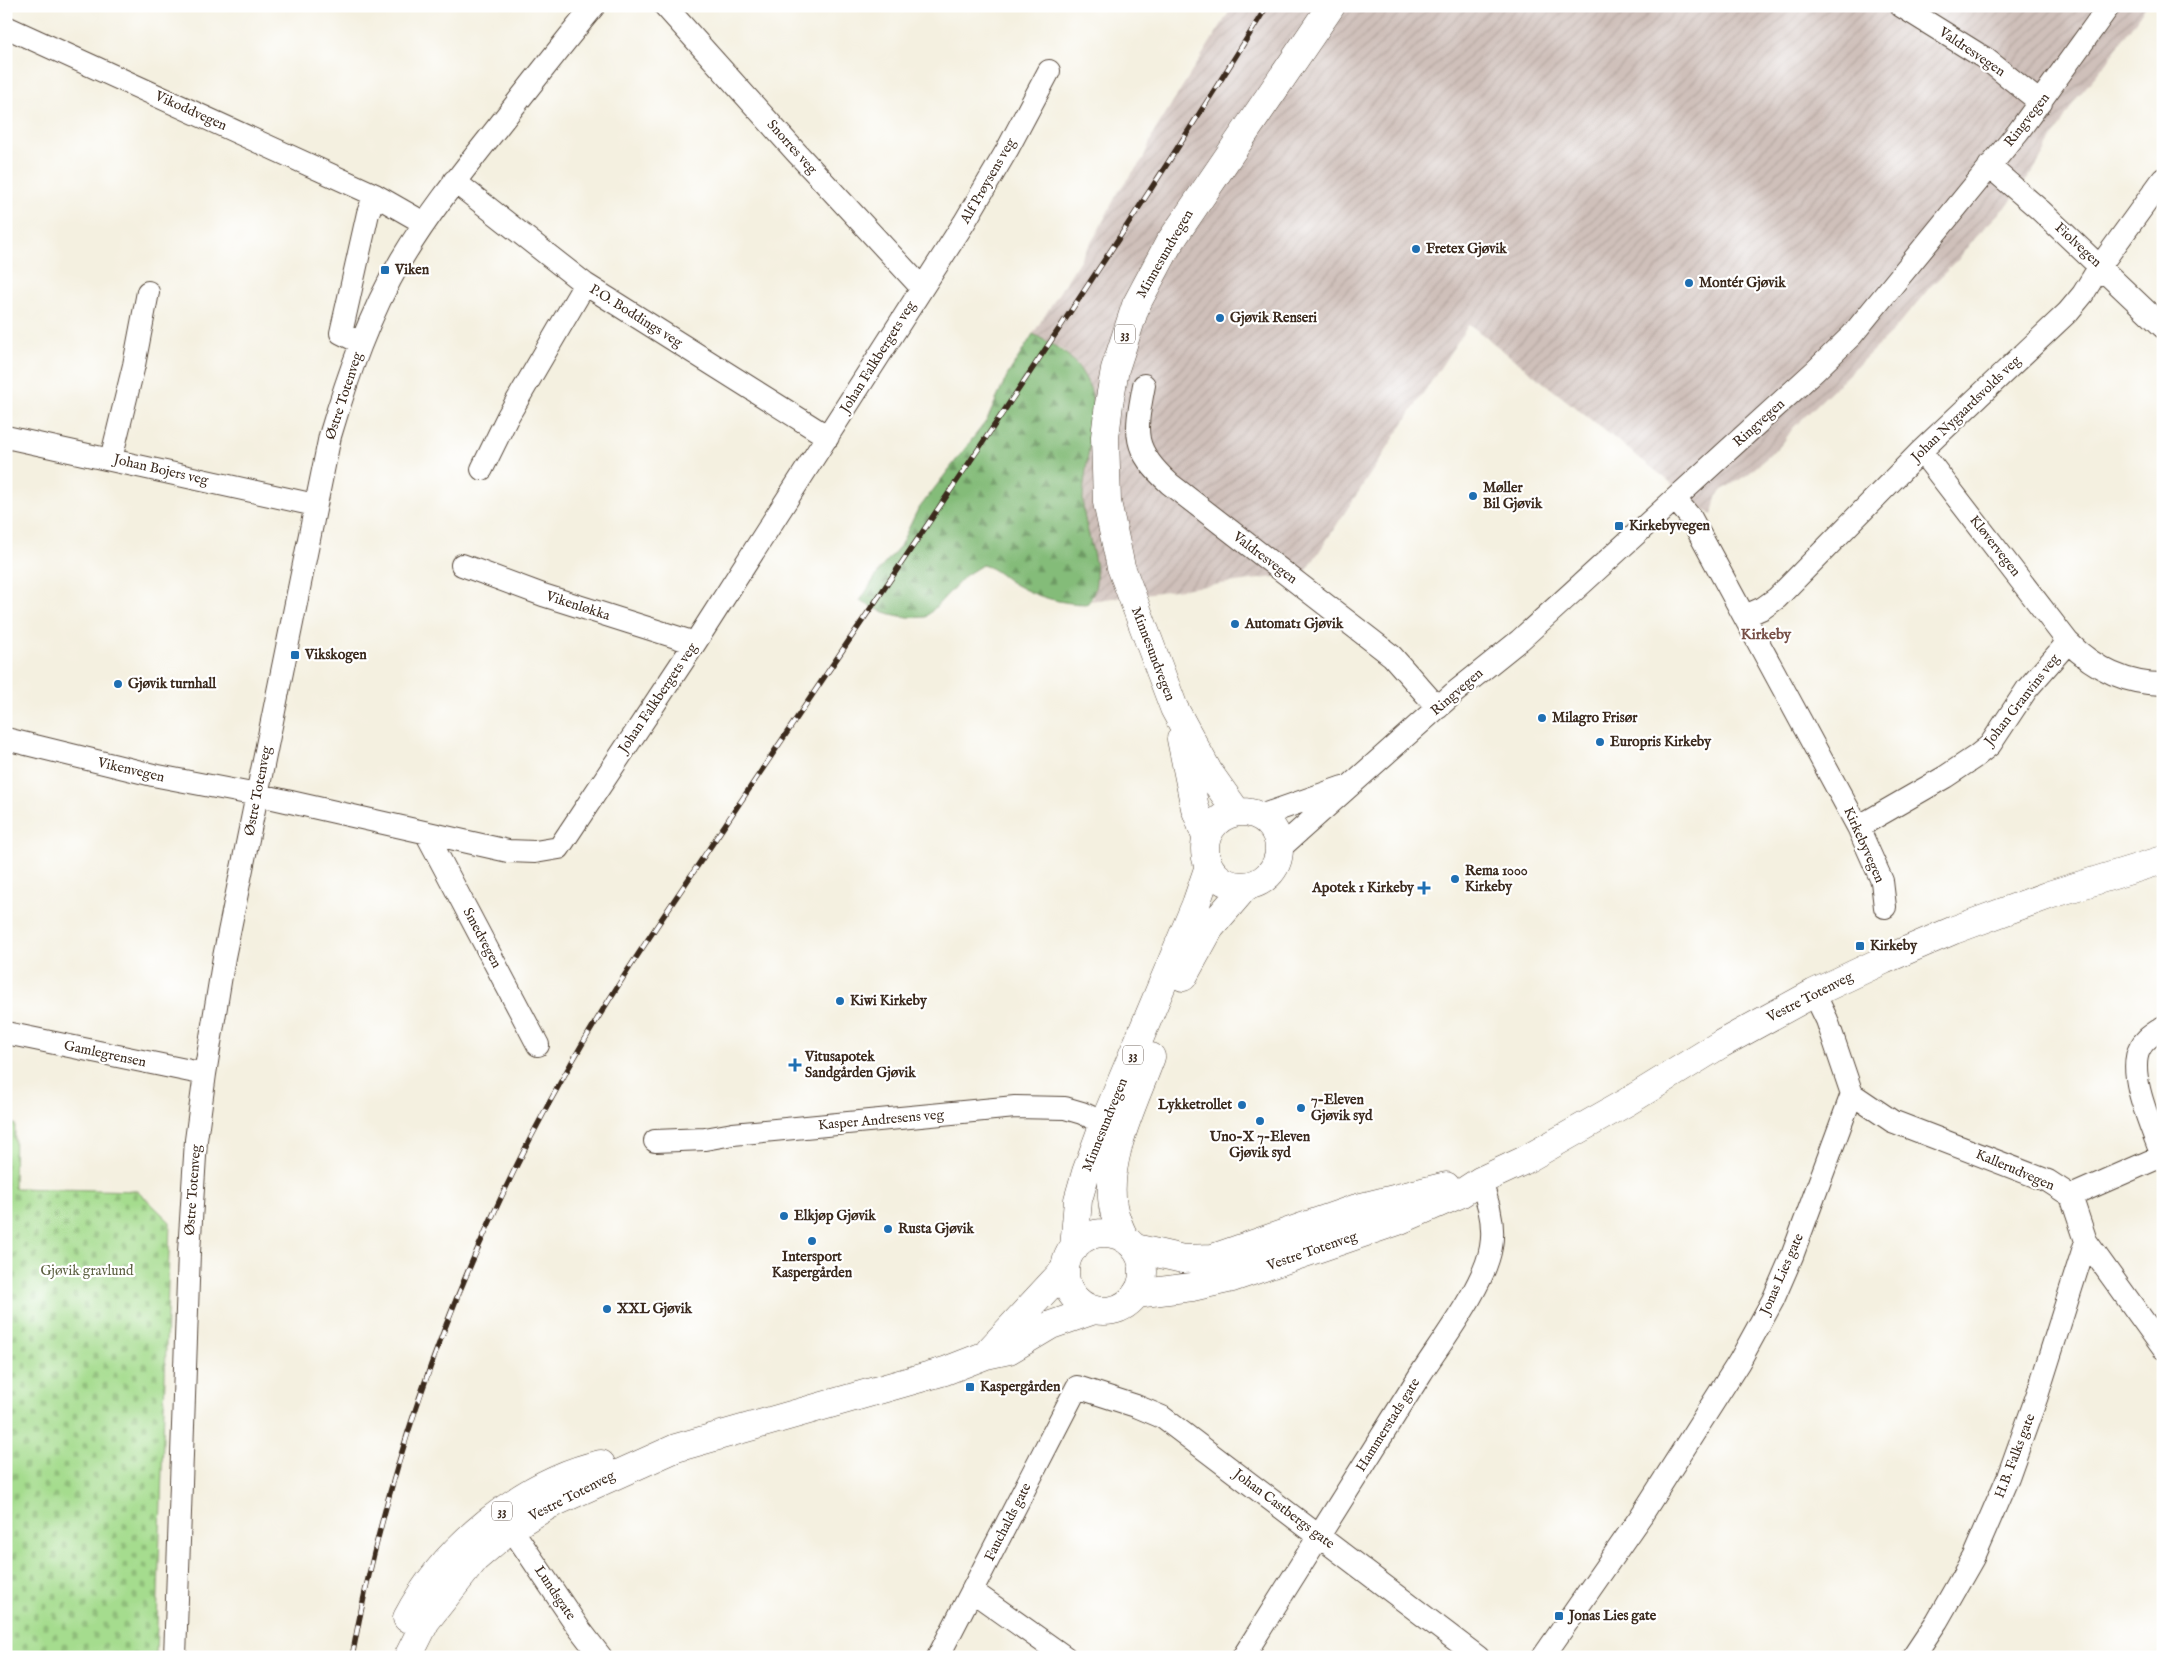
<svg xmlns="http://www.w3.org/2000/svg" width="2169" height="1663" font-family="'IM FELL English',serif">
  <defs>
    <pattern id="industrial-furrows" width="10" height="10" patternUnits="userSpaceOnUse" patternTransform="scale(1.25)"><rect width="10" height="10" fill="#cfc0ba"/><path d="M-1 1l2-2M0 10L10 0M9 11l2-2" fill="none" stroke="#b3a59f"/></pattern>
    <pattern id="forest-firs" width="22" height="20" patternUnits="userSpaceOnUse" patternTransform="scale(1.25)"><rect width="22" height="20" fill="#84bc79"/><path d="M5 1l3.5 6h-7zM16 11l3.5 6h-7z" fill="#6d9963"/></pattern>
    <pattern id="cemetery-stones" width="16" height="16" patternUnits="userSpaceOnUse" patternTransform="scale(1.25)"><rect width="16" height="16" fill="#a5dc8e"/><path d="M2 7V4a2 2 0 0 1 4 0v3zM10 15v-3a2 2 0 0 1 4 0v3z" fill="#8fbd7a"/></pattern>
  </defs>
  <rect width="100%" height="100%" fill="#fff"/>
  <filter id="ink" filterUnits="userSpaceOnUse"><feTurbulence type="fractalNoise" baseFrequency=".02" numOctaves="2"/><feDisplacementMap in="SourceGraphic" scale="10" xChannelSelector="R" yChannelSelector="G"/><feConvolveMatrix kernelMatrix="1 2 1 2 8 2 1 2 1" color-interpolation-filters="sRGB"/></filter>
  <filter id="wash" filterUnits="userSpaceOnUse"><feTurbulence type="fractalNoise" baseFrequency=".0096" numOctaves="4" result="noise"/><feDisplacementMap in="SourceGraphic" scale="20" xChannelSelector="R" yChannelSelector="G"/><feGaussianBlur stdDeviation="1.12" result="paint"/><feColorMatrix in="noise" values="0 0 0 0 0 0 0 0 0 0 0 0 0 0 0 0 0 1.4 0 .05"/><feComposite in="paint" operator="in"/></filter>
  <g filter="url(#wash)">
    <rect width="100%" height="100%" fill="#f4f0e0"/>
    <path fill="url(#industrial-furrows)" d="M1233 6H2146L2107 62 2076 99 2032 173 2009 203 1975 237 1958 260 1931 286 1895 329 1793 428 1782 444 1747 475 1722 490 1716 497 1712 515 1469 324 1305 573 1090 601 1094 597 1083 503 1092 408 1091 389 1076 364 1063 350 1033 334 1097 233 1119 190 1143 159 1154 132Z"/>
    <path fill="url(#forest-firs)" stroke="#60734c" d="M1033 334C1061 349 1077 357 1090 388 1099 410 1082 477 1083 505 1085 536 1109 580 1087 604 1062 604 1037 597 1016 585 1004 579 996 568 982 565L966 575 926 617C900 619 883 613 860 601L881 568 900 546 917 511 987 420 1007 376Z"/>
    <path fill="url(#cemetery-stones)" stroke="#708356" d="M15 1124 14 1188 138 1191 170 1222 156 1657H6V1125Z"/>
  </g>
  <g filter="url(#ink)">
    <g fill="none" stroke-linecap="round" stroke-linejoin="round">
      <g stroke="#57483b" stroke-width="24">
        <path id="street" d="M665 6 795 151 921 287
          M1901 6 1986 59 2041 103
          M6 27 375 195
          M1989 166 2040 210 2163 327
          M454 181 585 284 828 437
          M361 343 341 333 368 213 375 195 424 223
          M1144 385C1135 433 1131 449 1170 484L1392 656 1438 708
          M6 437 315 505
          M1921 451 2068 642
          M111 459 134 365 148 292
          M482 469 508 416 585 284
          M1675 499 1691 518 1858 827 1882 881 1885 907
          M462 565 543 595 695 643
          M1745 616 1763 608 1777 598 1921 451 2068 312 2083 294 2100 266 2163 179
          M6 739 153 775 273 798 508 851 535 852 559 848 695 643 964 223 1007 150 1049 71
          M1260 816 1343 787
          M1858 827 1945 777 1975 757 1990 745 2027 689 2068 642C2094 668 2125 684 2163 684
          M426 833 538 1045
          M1279 849 1454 693 1520 640 1815 371 1852 335 2018 132 2109 6
          M6 1033 205 1074
          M1852 1094 1892 1121 2048 1181 2071 1196 2086 1241 2163 1348
          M655 1141 705 1139 733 1134 1015 1107 1065 1108 1082 1113 1104 1123
          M2071 1196 2162 1156C2153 1130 2126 1073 2140 1048 2145 1038 2154 1034 2163 1027
          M511 1528 578 1627 601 1657
          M972 1591 1065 1657
          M175 1657 189 1252 196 1140 205 1074 224 957 330 436C348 375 369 315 401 260 429 213 463 171 497 128 529 87 561 46 594 6
          M938 1657 1077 1387 1136 1406 1162 1417 1478 1657
          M1243 1657C1301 1563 1360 1469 1420 1375 1441 1342 1485 1285 1491 1247 1495 1224 1489 1202 1480 1181
          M1543 1657 1641 1516 1739 1362 1773 1300 1792 1256 1852 1094 1827 1020 1814 993
          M1913 1657 1937 1621 1973 1558 2008 1477 2037 1396 2086 1241"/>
      </g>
      <g stroke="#57483b" stroke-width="29">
        <path id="secondary" d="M1135 1248 1183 1259 1213 1258 1357 1208 1446 1186
          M1136 1294 1192 1287 1232 1278 1398 1221 1460 1194 1480 1181 1523 1161 1627 1102 1721 1044 1814 993 1884 960 1954 930 2052 894 2163 860"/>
      </g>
      <g stroke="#57483b" stroke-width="29">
        <path id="primary" d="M1181 739 1195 808 1206 837
          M1237 812 1208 771 1174 708 1121 567 1107 502 1105 437 1109 404 1115 369 1136 305 1168 245 1331 6
          M1205 849a37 37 0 1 1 74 0a37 37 0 1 1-74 0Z
          M1183 977 1210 928 1246 886
          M1065 1272a39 39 0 1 1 78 0a39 39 0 1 1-78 0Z
          M1125 1239C1120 1229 1115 1218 1113 1206 1105 1158 1135 1101 1151 1057
          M1074 1248 1078 1200 1086 1172 1104 1123 1196 904 1209 866
          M990 1350 1065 1269
          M407 1618C443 1548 524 1481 601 1464
          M408 1657 426 1621 475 1559 511 1528 549 1505 676 1448 945 1371 986 1355 1009 1350 1051 1325 1094 1310"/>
      </g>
      <use href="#street" stroke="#fff" stroke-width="22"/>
      <use href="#secondary" stroke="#fff" stroke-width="28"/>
      <use href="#primary" stroke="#fff" stroke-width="28"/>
      <g stroke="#3b2a1e" stroke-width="5.5">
        <path id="rail" d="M352 1657C389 1453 463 1256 564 1076 603 1006 647 940 692 874 736 808 781 742 825 676 975 454 1126 234 1267 6"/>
      </g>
      <use href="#rail" stroke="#fff" stroke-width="4" stroke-dasharray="11" stroke-linecap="butt"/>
    </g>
  </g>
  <g fill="#1f6fb2" stroke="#fff" stroke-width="2">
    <circle cx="1416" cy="249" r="5"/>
    <rect x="380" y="265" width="10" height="10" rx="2.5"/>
    <circle cx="1689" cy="283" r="5"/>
    <circle cx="1220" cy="318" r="5"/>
    <circle cx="1473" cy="496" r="5"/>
    <rect x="1614" y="521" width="10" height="10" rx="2.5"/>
    <circle cx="1235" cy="624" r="5"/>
    <rect x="290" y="650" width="10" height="10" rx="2.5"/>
    <circle cx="118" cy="684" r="5"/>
    <circle cx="1542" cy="718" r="5"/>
    <circle cx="1600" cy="742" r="5"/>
    <circle cx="1455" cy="879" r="5"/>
    <path d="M1421.5 880.5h5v5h5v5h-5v5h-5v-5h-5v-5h5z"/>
    <rect x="1855" y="941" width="10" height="10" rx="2.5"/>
    <circle cx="840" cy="1001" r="5"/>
    <path d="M792.5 1057.5h5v5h5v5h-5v5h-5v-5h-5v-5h5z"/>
    <circle cx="1242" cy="1105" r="5"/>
    <circle cx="1301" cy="1108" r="5"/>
    <circle cx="1260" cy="1121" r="5"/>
    <circle cx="784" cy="1216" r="5"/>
    <circle cx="888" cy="1229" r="5"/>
    <circle cx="812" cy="1241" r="5"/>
    <circle cx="607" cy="1309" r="5"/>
    <rect x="965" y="1382" width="10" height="10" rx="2.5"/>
    <rect x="1554" y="1611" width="10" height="10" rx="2.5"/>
  </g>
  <g text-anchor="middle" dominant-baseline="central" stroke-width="4.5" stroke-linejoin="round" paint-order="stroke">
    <g fill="#fff" stroke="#766a62" stroke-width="1">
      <rect x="1115" y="324.5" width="20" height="19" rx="4"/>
      <rect x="1123" y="1045.5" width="20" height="19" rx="4"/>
      <rect x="492" y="1501.5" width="20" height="19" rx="4"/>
    </g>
    <g font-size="12" font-weight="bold" fill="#3b2a1e">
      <text x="1125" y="334">33</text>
      <text x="1133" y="1055">33</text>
      <text x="502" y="1511">33</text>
    </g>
    <g font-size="14" fill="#3b2a1e" stroke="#fff">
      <text transform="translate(1972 52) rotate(34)">Valdresvegen</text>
      <text transform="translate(191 111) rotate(24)">Vikoddvegen</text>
      <text transform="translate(2027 120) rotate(-52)">Ringvegen</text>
      <text transform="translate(792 147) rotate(48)">Snorres veg</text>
      <text transform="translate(988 181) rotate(-60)">Alf Prøysens veg</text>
      <text transform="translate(2078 245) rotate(43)">Fiolvegen</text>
      <text transform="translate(1165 254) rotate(-60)">Minnesundvegen</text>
      <text transform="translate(636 316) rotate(32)">P.O. Boddings veg</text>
      <text transform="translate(878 357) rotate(-58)">Johan Falkbergets veg</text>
      <text transform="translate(344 396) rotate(-72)">Østre Totenveg</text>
      <text transform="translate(1966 409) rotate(-44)">Johan Nygaardsvolds veg</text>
      <text transform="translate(1759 423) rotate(-42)">Ringvegen</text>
      <text transform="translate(161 470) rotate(13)">Johan Bojers veg</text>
      <text transform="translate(1995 546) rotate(52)">Kløvervegen</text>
      <text transform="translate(1265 558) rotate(37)">Valdresvegen</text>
      <text transform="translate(578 606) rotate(18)">Vikenløkka</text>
      <text transform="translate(1153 654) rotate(69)">Minnesundvegen</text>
      <text transform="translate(1457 692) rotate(-41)">Ringvegen</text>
      <text transform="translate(658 698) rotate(-56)">Johan Falkbergets veg</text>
      <text transform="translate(2022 700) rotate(-52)">Johan Granvins veg</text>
      <text transform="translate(131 770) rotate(13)">Vikenvegen</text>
      <text transform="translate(258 791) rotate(-79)">Østre Totenveg</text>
      <text transform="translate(1864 845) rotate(66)">Kirkebyvegen</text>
      <text transform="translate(482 938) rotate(62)">Smedvegen</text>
      <text transform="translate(1810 997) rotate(-27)">Vestre Totenveg</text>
      <text transform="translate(105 1054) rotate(12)">Gamlegrensen</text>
      <text transform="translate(881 1120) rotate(-5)">Kasper Andresens veg</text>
      <text transform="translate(1105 1125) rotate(-68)">Minnesundvegen</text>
      <text transform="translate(2015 1170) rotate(23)">Kallerudvegen</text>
      <text transform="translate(193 1190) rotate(-86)">Østre Totenveg</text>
      <text transform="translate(1312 1251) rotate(-19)">Vestre Totenveg</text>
      <text transform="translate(1782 1274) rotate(-66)">Jonas Lies gate</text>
      <text transform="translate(1388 1425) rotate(-58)">Hammerstads gate</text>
      <text transform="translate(2015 1456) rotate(-69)">H.B. Falks gate</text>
      <text transform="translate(572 1496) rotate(-27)">Vestre Totenveg</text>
      <text transform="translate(1284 1509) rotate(37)">Johan Castbergs gate</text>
      <text transform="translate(1008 1522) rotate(-63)">Fauchalds gate</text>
      <text transform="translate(555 1593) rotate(56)">Lundsgate</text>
    </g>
    <g font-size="14" font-weight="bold" fill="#3b2a1e" stroke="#fff" text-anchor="start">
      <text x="1426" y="249">Fretex Gjøvik</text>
      <text x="395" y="270">Viken</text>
      <text x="1699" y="283">Montér Gjøvik</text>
      <text x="1230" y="318">Gjøvik Renseri</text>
      <text x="1483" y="488">Møller<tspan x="1483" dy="16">Bil Gjøvik</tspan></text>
      <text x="1629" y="526">Kirkebyvegen</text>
      <text x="1245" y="624">Automat1 Gjøvik</text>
      <text x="305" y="655">Vikskogen</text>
      <text x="128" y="684">Gjøvik turnhall</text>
      <text x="1552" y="718">Milagro Frisør</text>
      <text x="1610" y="742">Europris Kirkeby</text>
      <text x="1465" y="871">Rema 1000<tspan x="1465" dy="16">Kirkeby</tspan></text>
      <text x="1414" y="888" text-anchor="end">Apotek 1 Kirkeby</text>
      <text x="1870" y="946">Kirkeby</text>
      <text x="850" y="1001">Kiwi Kirkeby</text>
      <text x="805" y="1057">Vitusapotek<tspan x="805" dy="16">Sandgården Gjøvik</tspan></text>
      <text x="1311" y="1100">7-Eleven<tspan x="1311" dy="16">Gjøvik syd</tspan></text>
      <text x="1232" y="1105" text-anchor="end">Lykketrollet</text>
      <text x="1260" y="1137" text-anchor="middle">Uno-X 7-Eleven<tspan x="1260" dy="16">Gjøvik syd</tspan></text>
      <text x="794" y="1216">Elkjøp Gjøvik</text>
      <text x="898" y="1229">Rusta Gjøvik</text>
      <text x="812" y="1257" text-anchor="middle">Intersport<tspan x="812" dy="16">Kaspergården</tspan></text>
      <text x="617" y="1309">XXL Gjøvik</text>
      <text x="980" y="1387">Kaspergården</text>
      <text x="1569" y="1616">Jonas Lies gate</text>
    </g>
    <g font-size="14" fill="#5b5f40" stroke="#fff">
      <text x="87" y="1271">Gjøvik gravlund</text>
    </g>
    <g font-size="15" font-weight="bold" fill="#775047" stroke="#fff">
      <text x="1766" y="634">Kirkeby</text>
    </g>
  </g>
  <rect width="2169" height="1663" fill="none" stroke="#fff" stroke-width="25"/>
</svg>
